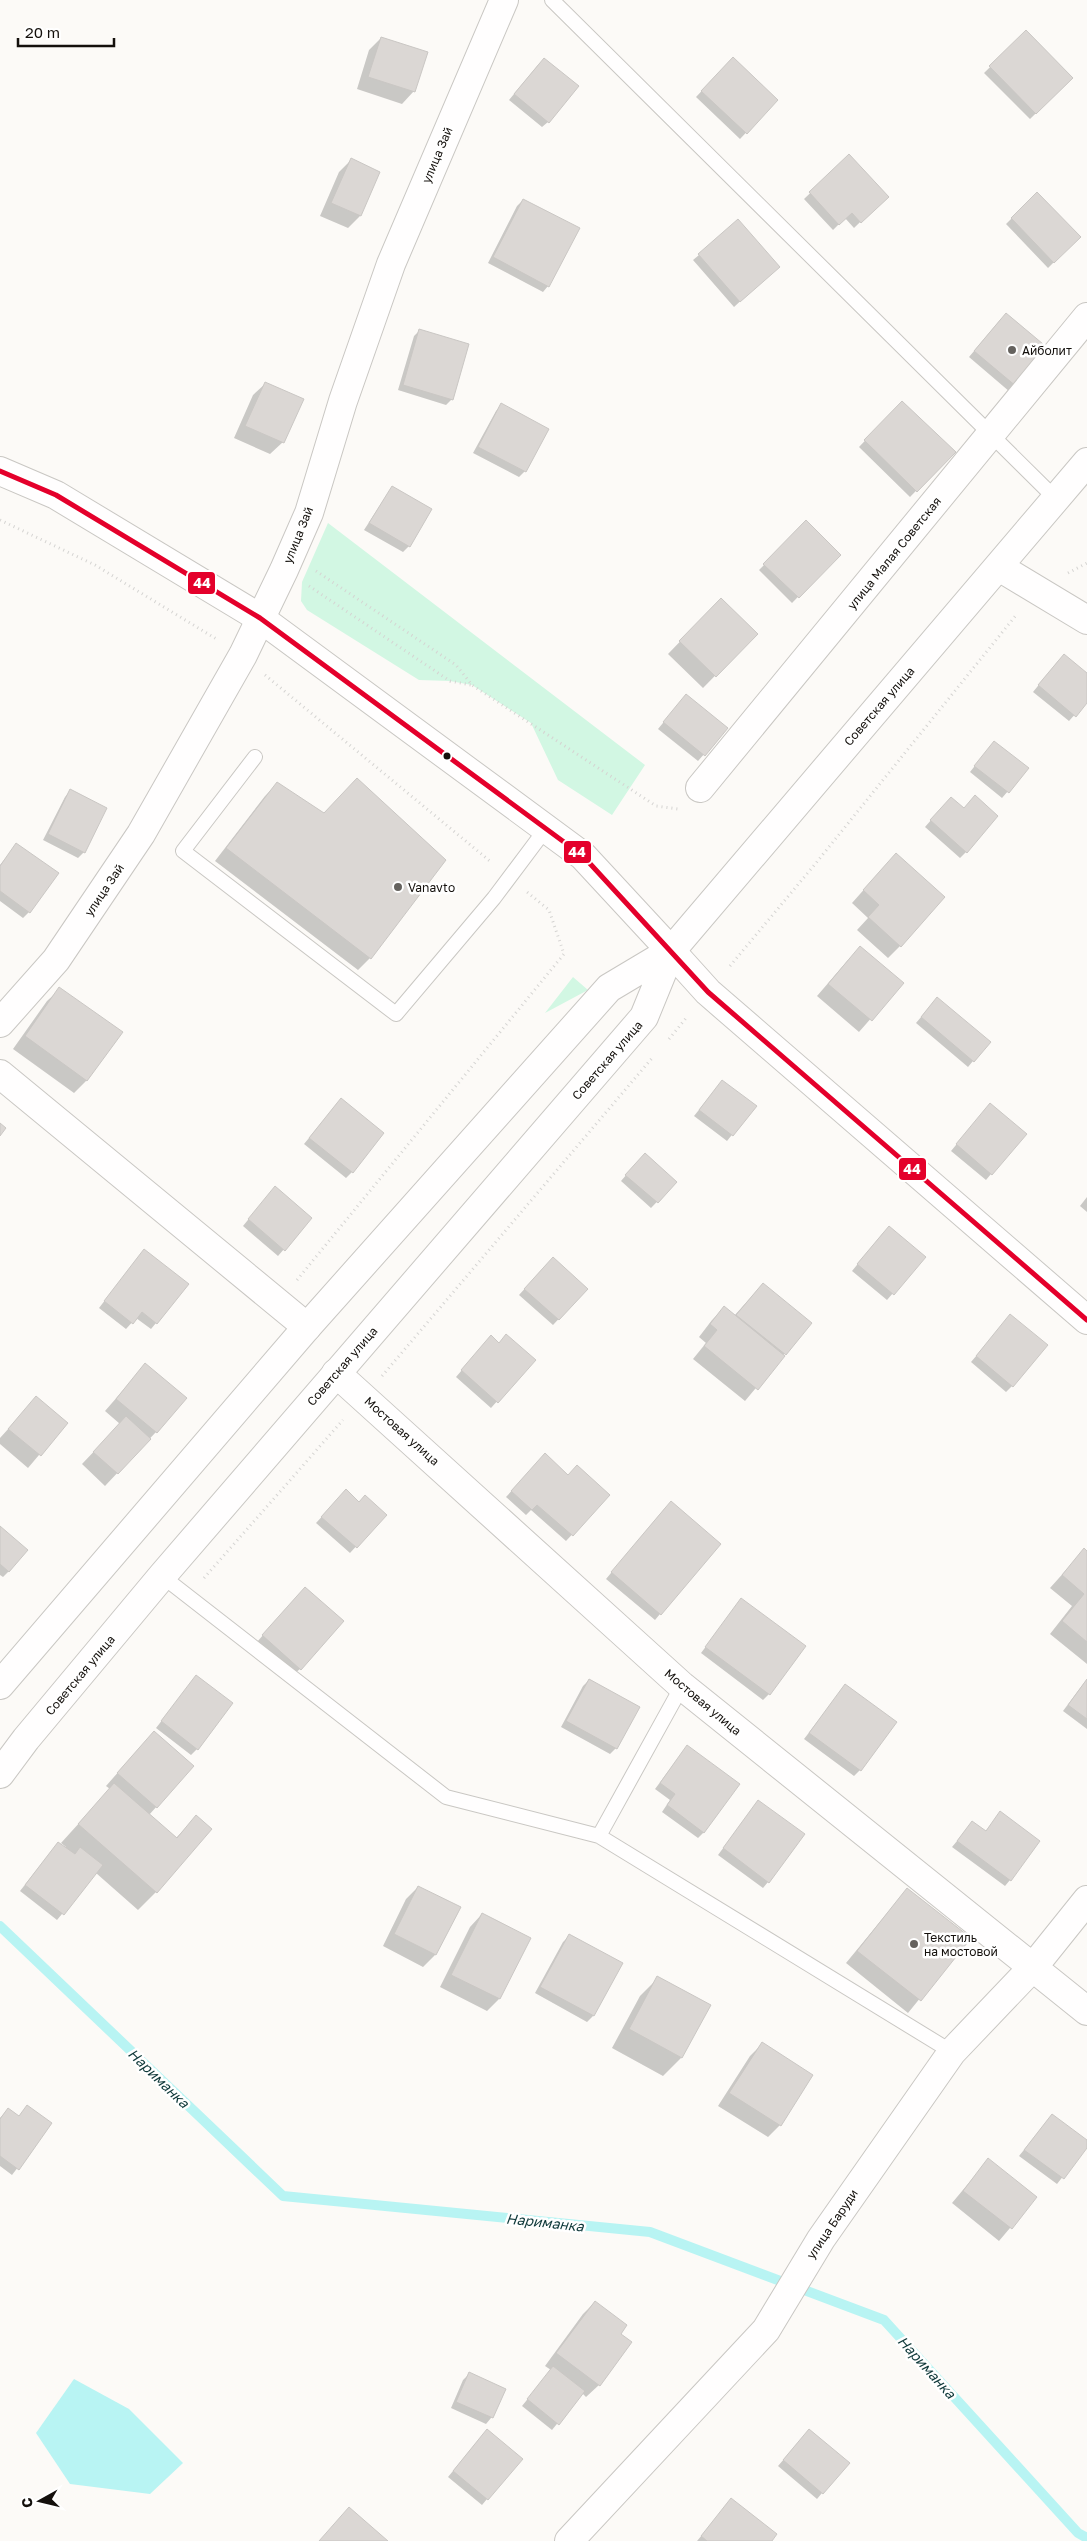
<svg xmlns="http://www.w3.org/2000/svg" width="1087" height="2541" font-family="'Golos Text',sans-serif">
  <rect width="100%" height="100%" fill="#fcfaf7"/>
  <path fill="#d2f7e3" d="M328 523 645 765 612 815 558 780 531 723 472 685 450 681 419 680 307 610 301 601 302 582Z
    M573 977 588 990 545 1013Z"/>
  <path fill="#b8f4f3" d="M74 2379 129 2409 183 2463 150 2494 70 2484 36 2433Z"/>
  <path fill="#0003" d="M1026 32 1072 78 1030 119 984 73Z
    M381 38 414 91 402 104 357 89 369 50Z
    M733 58 777 100 740 139 696 97Z
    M538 65 548 122 542 127 509 100Z
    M849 156 887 196 854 228 845 218 833 230 804 199Z
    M351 160 379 172 360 216 348 228 320 216 339 172Z
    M1037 193 1079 237 1048 268 1006 224Z
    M523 200 548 286 543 292 488 263 517 206Z
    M699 255 772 272 734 307 693 260Z
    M1000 320 1047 350 1010 392 969 357Z
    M420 330 452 399 446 405 398 390 414 336Z
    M266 383 283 442 270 454 234 438 253 395Z
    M902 402 954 452 910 497 859 447Z
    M502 405 525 471 519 477 473 453 496 411Z
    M392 487 409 546 403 552 364 530Z
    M806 522 839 555 792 603 759 570Z
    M721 599 756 634 703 688 668 654Z
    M1058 661 1087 674V701L1069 721 1033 692Z
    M681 701 727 728 698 761 658 729Z
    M989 748 1027 769 1002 798 970 772Z
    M277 784 370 958 358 970 215 861 265 796Z
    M70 791 84 852 78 858 43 840 65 797Z
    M945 804 966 852 960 858 925 827Z
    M17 844 29 912 23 918 0 901V865Z
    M884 867 900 946 888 958 857 930 868 918 852 903Z
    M848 960 902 983 859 1032 817 996Z
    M60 989 121 1032 86 1081 74 1093 13 1049 47 1001Z
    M932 1004 973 1061 968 1067 916 1023Z
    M722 1081 755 1106 727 1141 694 1116Z
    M341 1099 352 1172 346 1178 304 1144Z
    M990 1104 991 1174 986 1180 951 1151Z
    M639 1160 676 1182 651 1208 621 1181Z
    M269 1194 311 1218 278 1256 243 1226Z
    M1087 1197V1212L1080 1206Z
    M883 1233 924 1257 887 1300 852 1271Z
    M139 1256 156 1323 151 1329 136 1318 126 1329 99 1308Z
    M547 1264 587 1289 553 1325 519 1295Z
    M763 1284 810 1323 745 1401 693 1359 706 1343 699 1337 712 1320 724 1308 734 1316Z
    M1005 1322 1012 1386 1006 1392 971 1362Z
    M485 1343 499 1344 534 1360 491 1408 456 1377Z
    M145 1365 156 1432 105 1486 82 1464 120 1424 105 1411Z
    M36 1398 66 1423 28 1468 0 1444V1438Z
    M539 1461 609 1495 566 1541 531 1510 526 1515 506 1497Z
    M340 1497 385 1515 350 1553 316 1523Z
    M665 1508 660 1614 655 1620 606 1579Z
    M0 1528 9 1571 3 1577 0 1575Z
    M1084 1550 1087 1552V1664L1050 1634 1072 1606 1050 1588Z
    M299 1594 300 1669 294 1674 257 1642Z
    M741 1600 769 1694 763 1700 701 1653Z
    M196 1677 197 1749 191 1755 156 1728Z
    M1087 1679V1729L1063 1711Z
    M589 1680 616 1748 610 1754 561 1727 583 1686Z
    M845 1686 860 1770 854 1776 804 1739Z
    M142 1745 193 1766 149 1815 176 1838 196 1817 156 1892 138 1910 96 1873 57 1920 20 1891 58 1843 65 1848 66 1847 61 1843 110 1789 106 1786Z
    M682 1753 704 1832 698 1838 662 1812 670 1800 655 1789Z
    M758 1801 768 1882 763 1888 718 1855Z
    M1000 1813 1010 1880 1005 1886 952 1847 972 1823 985 1832Z
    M418 1887 459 1907 435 1955 423 1967 383 1946 406 1899Z
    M907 1889 969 1938 908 2013 846 1963Z
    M482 1914 499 1999 487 2011 440 1987 470 1927Z
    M569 1936 621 1964 593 2016 587 2022 535 1993 563 1942Z
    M658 1978 681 2058 663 2076 612 2048 640 1996Z
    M762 2044 780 2125 768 2137 718 2106 750 2056Z
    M27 2107 51 2124 12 2175 0 2166V2118L8 2109 18 2117Z
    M1052 2115 1087 2142V2146L1057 2184 1019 2156Z
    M988 2160 1036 2197 999 2241 952 2203Z
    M595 2302 619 2334 599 2385 586 2397 582 2393 552 2430 522 2406 551 2370 545 2366 583 2314Z
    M469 2374 504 2390 491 2418 486 2424 451 2408 463 2380Z
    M804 2436 822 2493 817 2499 778 2466Z
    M481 2437 487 2499 482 2505 448 2477Z
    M731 2500 770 2541H697Z"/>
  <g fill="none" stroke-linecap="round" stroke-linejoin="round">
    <path stroke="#b8f4f3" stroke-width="10" d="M0 1926 283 2196 650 2232 884 2320 1078 2533 1087 2538"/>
  </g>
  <path fill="#dbd7d4" stroke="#cac7c4" d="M1026 30 1073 78 1036 114 989 66Z
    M381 37 428 52 415 92 368 77Z
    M733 57 778 100 747 134 701 91Z
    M544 58 579 86 549 123 514 94Z
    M849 154 889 197 861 223 852 213 839 225 809 192Z
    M351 158 380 172 361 216 331 203Z
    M1037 192 1081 237 1054 263 1011 218Z
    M523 199 580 228 549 287 493 257Z
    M738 219 780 267 740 302 698 254Z
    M1006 313 1049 349 1017 387 974 351Z
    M419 329 469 344 453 400 403 385Z
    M265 382 304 399 284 443 245 426Z
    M902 401 956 452 917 492 864 440Z
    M501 403 549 429 526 472 478 447Z
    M392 486 432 509 410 547 369 523Z
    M806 520 841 555 799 598 763 564Z
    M721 598 758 634 716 677 679 641Z
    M1064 654 1087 673V703L1076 717 1038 685Z
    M686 694 728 728 705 756 663 722Z
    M994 741 1029 768 1009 793 974 766Z
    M357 778 446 860 371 959 226 848 277 782 324 813Z
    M70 789 107 808 85 853 48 834Z
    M975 795 998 816 967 853 930 820 951 797 964 808Z
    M16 843 59 873 30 913 0 891V866Z
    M896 853 945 897 901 947 868 917 879 905 863 890Z
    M860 946 904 983 872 1021 828 984Z
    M59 987 123 1032 87 1081 25 1036Z
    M937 997 991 1042 974 1062 921 1017Z
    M722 1080 757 1106 733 1136 699 1110Z
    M341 1098 384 1133 353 1173 309 1138Z
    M990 1103 1027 1134 992 1175 956 1144Z
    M0 1123 6 1128 0 1136Z
    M645 1153 677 1182 658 1203 625 1175Z
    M275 1186 312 1218 285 1251 248 1219Z
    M889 1226 926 1257 894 1295 857 1264Z
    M144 1249 189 1284 157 1324 142 1312 133 1324 104 1301Z
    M553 1257 588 1289 559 1320 524 1289Z
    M763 1283 812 1323 786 1355 736 1315Z
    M724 1306 785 1356 758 1390 704 1346 717 1330 710 1324Z
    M1010 1314 1048 1345 1013 1387 976 1356Z
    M506 1334 536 1360 498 1403 461 1370 491 1335 499 1343Z
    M145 1363 187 1398 157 1433 116 1399Z
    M36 1396 68 1423 41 1456 8 1429Z
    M126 1416 151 1439 118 1474 93 1452Z
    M545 1453 568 1475 577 1465 610 1495 573 1536 537 1505 532 1510 511 1491Z
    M346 1489 359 1502 365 1495 387 1515 357 1548 321 1517Z
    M671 1501 721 1544 661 1615 611 1572Z
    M0 1526 28 1550 9 1572 0 1564Z
    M1084 1548 1087 1551V1642L1062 1621 1084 1594 1062 1575Z
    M305 1587 344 1621 301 1670 262 1635Z
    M741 1598 806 1646 770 1695 705 1647Z
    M196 1675 233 1703 198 1750 161 1721Z
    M589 1679 640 1707 617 1749 566 1721Z
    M1087 1679V1719L1068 1705Z
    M845 1684 897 1722 861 1771 809 1733Z
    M154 1731 194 1766 157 1808 117 1773Z
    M687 1745 740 1784 704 1833 667 1805 675 1794 660 1783Z
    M114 1783 177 1838 196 1815 212 1829 157 1893 78 1824Z
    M758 1800 805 1834 769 1883 723 1848Z
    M1000 1811 1040 1841 1011 1881 957 1841 972 1821 986 1831Z
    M58 1842 75 1854 80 1847 103 1865 64 1915 25 1885Z
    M418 1886 461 1907 436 1955 394 1934Z
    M907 1888 971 1938 921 2001 857 1951Z
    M482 1913 531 1938 500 1999 451 1975Z
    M569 1934 623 1963 594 2016 540 1987Z
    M657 1976 711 2005 682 2058 629 2029Z
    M762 2042 813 2075 781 2126 729 2093Z
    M27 2105 52 2123 19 2170 0 2156V2119L8 2108 19 2116Z
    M1052 2114 1087 2140V2148L1064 2179 1024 2150Z
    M988 2158 1037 2197 1012 2229 963 2191Z
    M595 2301 627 2325 621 2334 632 2342 600 2386 556 2353Z
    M553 2366 585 2391 559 2425 527 2399Z
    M469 2372 506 2389 493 2418 456 2402Z
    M487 2429 523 2459 488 2500 453 2471Z
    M809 2429 850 2463 823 2494 783 2460Z
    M731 2498 777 2534 772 2541H707L701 2536Z
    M349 2507 388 2541H319Z"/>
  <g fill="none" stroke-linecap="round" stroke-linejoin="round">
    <g stroke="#c9c7c3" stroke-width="16">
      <path id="service" d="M552 0 1056 499
        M255 757 183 851 396 1014 494 898 545 830
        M162 1576 446 1797 599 1836 952 2052
        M599 1836 682 1686"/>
    </g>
    <g stroke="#c9c7c3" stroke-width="30">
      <path id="minor" d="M999 567 1087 620
        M700 788 1087 317
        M0 1023 56 960 141 834 243 655 284 570 309 513 343 401 391 264 504 0
        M0 1074 307 1327
        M336 1373 682 1686 1087 2011
        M569 2541 766 2330 821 2239 952 2052 1034 1966 1087 1900"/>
    </g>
    <g stroke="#c9c7c3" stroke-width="30">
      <path id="tertiary" d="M671 951 708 992 1087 1320"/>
    </g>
    <g stroke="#c9c7c3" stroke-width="30">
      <path id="secondary" d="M0 471 56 495 260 618 583 856 671 951"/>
    </g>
    <g stroke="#c9c7c3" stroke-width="30">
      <path id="primary" d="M0 1685 307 1327 609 988 671 951
        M0 1774 26 1739 162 1576 644 1017 671 951 1087 462"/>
    </g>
    <path stroke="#d5d4d2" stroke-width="3" stroke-dasharray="1 4" stroke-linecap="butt" d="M0 520 95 565 218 640
      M316 571 456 665 472 685 656 806 678 809
      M1068 573 1087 563
      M309 586 450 681 471 685
      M265 675 491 862
      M730 966 816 863 1017 614
      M669 1039 687 1017
      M297 1280 564 954 549 910 527 892
      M382 1376 653 1057
      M204 1578 343 1420"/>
    <use href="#service" stroke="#fffefe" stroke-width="14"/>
    <use href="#minor" stroke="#fffefe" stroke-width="28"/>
    <use href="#tertiary" stroke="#fffefe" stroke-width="28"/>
    <use href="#secondary" stroke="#fffefe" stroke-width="28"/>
    <use href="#primary" stroke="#fffefe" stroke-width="28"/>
    <g stroke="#fff" stroke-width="9">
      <path id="bus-1" d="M0 471 56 495 260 618 583 856 708 992 1087 1320"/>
    </g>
    <use href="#bus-1" stroke="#e4002b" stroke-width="5"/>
  </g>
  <g fill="#65625e" stroke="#fff" stroke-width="2">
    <circle cx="1012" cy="350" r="5"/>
    <circle cx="398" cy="887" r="5"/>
    <circle cx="914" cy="1944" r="5"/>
  </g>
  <circle fill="#14100c" stroke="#fff" stroke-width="2" cx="447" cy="756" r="4.5"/>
  <g text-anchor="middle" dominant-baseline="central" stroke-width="5" stroke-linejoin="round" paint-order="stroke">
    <g font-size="12" fill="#14100c" stroke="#fff">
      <text transform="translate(437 155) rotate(-67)">улица Зай</text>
      <text transform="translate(298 535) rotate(-68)">улица Зай</text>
      <text transform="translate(894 553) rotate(-51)">улица Малая Советская</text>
      <text transform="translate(879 706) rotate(-49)">Советская улица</text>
      <text transform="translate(104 890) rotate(-56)">улица Зай</text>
      <text transform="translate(607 1060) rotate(-49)">Советская улица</text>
      <text transform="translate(342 1366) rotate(-49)">Советская улица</text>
      <text transform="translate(402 1431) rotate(42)">Мостовая улица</text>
      <text transform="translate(80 1675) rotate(-50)">Советская улица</text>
      <text transform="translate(703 1702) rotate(40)">Мостовая улица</text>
      <text transform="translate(832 2224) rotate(-56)">улица Баруди</text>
    </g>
    <g font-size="12" fill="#14100c" stroke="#fff" text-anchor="start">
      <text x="1022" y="350">Айболит</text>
      <text x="408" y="887">Vanavto</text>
      <text x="924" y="1937">Текстиль<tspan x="924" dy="14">на мостовой</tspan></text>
    </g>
    <g font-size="14" font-style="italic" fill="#0e3839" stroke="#fff">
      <text transform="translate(159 2078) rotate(44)">Нариманка</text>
      <text transform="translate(545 2222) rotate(6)">Нариманка</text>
      <text transform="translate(927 2367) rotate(48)">Нариманка</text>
    </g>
  </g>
  <g stroke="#fff" stroke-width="2">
    <rect x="187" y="571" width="29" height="24" rx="5" fill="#e4002b"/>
    <rect x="563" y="840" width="29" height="24" rx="5" fill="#e4002b"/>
    <rect x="898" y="1157" width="29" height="24" rx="5" fill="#e4002b"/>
  </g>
  <g font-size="14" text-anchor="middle" font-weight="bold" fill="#fff">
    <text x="202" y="588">44</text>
    <text x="577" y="857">44</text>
    <text x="912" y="1174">44</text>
  </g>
  <g transform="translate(40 2501) rotate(262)" stroke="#ffffff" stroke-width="4" paint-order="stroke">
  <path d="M0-4L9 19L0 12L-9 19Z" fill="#14100c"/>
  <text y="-8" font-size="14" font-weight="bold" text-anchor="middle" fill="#14100c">С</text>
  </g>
  <path d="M18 38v8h96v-8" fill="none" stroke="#14100c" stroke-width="2.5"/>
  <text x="25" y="38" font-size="15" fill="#14100c" stroke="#ffffff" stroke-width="4" paint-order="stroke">20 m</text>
</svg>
